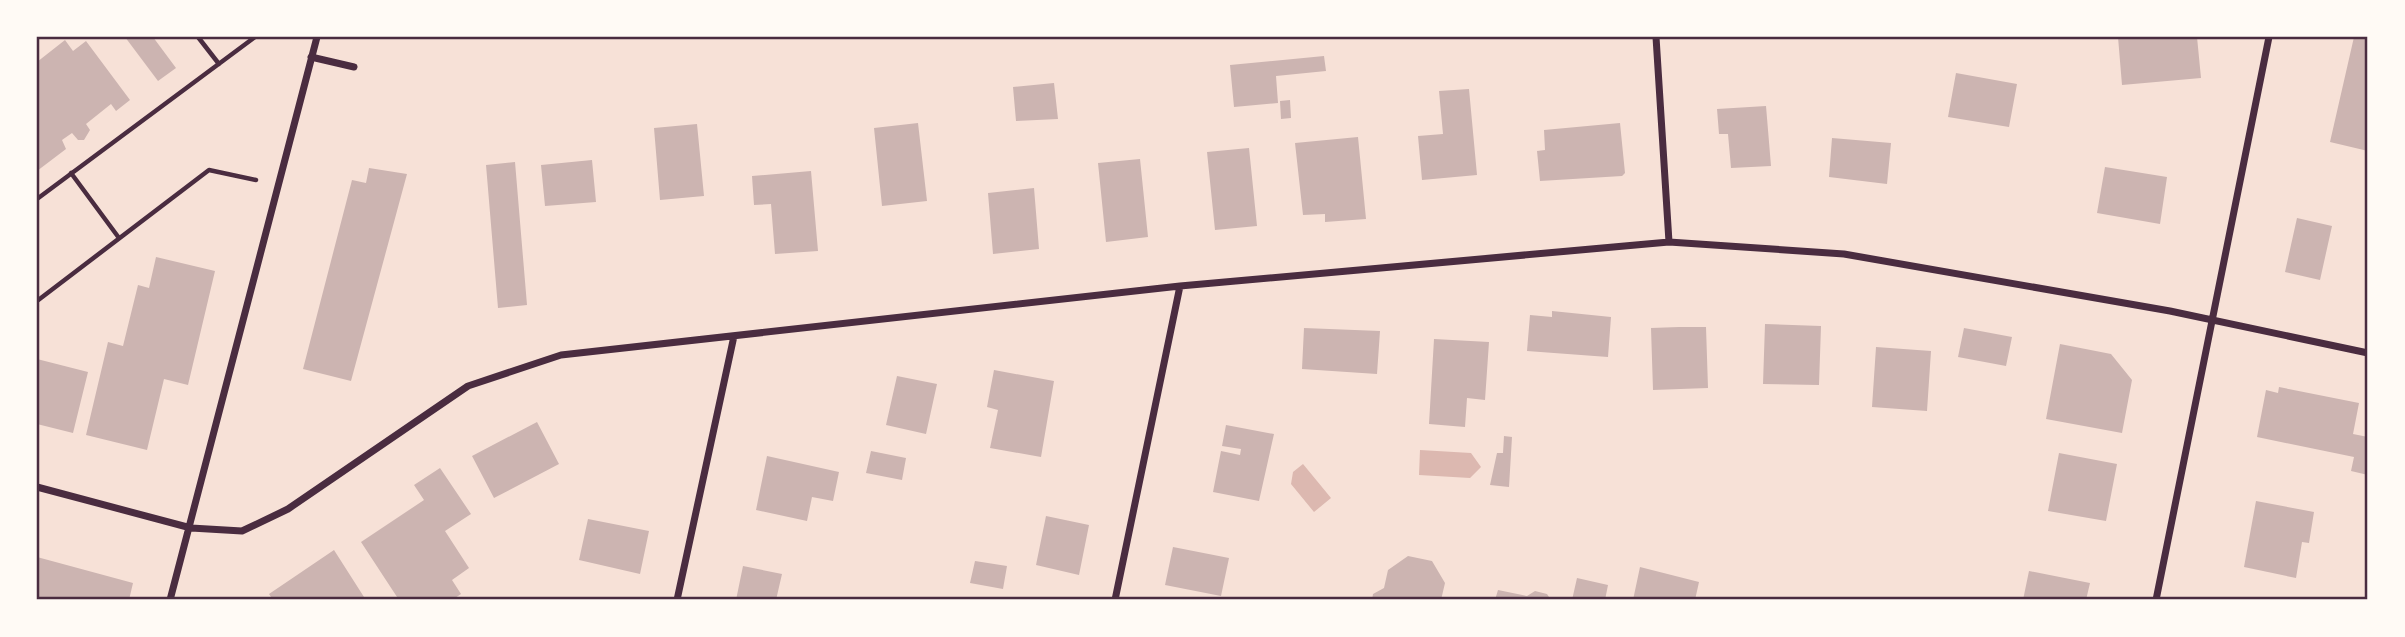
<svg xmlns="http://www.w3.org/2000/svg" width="2405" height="637" font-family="'Alegreya Sans',sans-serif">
  <rect width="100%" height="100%" fill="#f7e1d7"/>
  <path fill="#dcb8b0" d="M1420 450 1471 453 1481 467 1470 478 1419 475Z
    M1303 464 1331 498 1314 512 1291 484 1293 472Z"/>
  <path fill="#ccb4b1" d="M125 37H153L176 68 158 81Z
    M2118 37H2197L2201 78 2122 85Z
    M2354 37H2368V151L2330 142Z
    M65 40 73 51 86 41 130 100 116 111 111 104 86 124 90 130 84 140H78L72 133 62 140 66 149 37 171V62Z
    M1324 56 1326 71 1276 76 1278 103 1234 107 1230 65Z
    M1956 73 2017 84 2009 127 1948 117Z
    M1054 83 1058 119 1016 121 1013 87Z
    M1469 89 1477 175 1422 180 1418 136 1443 134 1439 91Z
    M1290 100 1291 118 1281 119 1280 101Z
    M1766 106 1771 166 1731 168 1728 134H1719L1717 109Z
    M918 123 927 201 882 206 874 128Z
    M1620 123 1625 173 1622 176 1540 181 1537 151 1545 150 1544 130Z
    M697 124 704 196 660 200 654 128Z
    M1358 137 1366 219 1325 222V214L1303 215 1295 143Z
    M1832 138 1891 143 1887 184 1829 177Z
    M1249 148 1257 226 1215 230 1207 152Z
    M1140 159 1148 237 1106 242 1098 163Z
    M592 160 596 202 545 206 541 165Z
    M515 162 527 305 498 308 486 165Z
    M2105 167 2167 177 2160 224 2097 213Z
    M369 168 407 174 351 381 303 369 352 180 366 183Z
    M811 171 818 251 775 254 771 204 754 205 752 176Z
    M1034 188 1039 249 993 254 988 193Z
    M2297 218 2332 226 2320 280 2285 272Z
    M156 257 215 271 188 385 164 379 147 450 86 435 108 342 123 346 138 285 149 288Z
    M1552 311 1611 317 1608 357 1527 351 1530 315 1552 317Z
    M1765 324 1821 326 1819 385 1763 384Z
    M1679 327H1706L1708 388 1653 390 1651 328Z
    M1304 328 1380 331 1377 374 1302 369Z
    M1964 328 2012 337 2006 366 1958 357Z
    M1434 339 1489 342 1485 400 1467 398 1465 427 1429 424Z
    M2060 344 2111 354 2132 380 2122 433 2046 419Z
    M1876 347 1931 351 1927 411 1872 407Z
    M37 359 88 372 73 433 37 424Z
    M994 370 1054 381 1041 457 990 448 998 410 987 407Z
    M897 376 937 384 926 434 886 425Z
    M2279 387 2359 403 2353 434 2368 437V475L2351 471 2354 457 2257 437 2266 390 2278 393Z
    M537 422 559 464 494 498 472 456Z
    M1226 425 1274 434 1259 501 1213 492 1221 451 1240 455 1241 449 1222 446Z
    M1504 436 1512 437 1509 487 1490 485 1497 453H1503Z
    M871 451 906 458 902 480 866 473Z
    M2059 453 2117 464 2106 521 2048 511Z
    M767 456 839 472 833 501 812 497 807 521 756 510Z
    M440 468 471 514 445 531 469 568 452 580 461 594 452 600H399L361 542 424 500 414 485Z
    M2256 501 2314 512 2309 543 2302 542 2296 578 2244 567Z
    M1046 516 1089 525 1079 575 1036 565Z
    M588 519 649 531 640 574 579 560Z
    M1173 547 1229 558 1221 596 1165 585Z
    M334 550 364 597 358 600H273L269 594Z
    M1408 556 1432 561 1445 583 1441 600H1372L1373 594 1384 588 1388 570Z
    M37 557 133 583 129 600H37Z
    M975 561 1007 566 1003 589 970 583Z
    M743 566 782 574 776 600H736Z
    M1640 567 1699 582 1695 600H1633Z
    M2029 571 2090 583 2086 600H2023Z
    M1577 578 1608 585 1605 600H1572Z
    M1498 590 1527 596 1535 591 1547 594 1551 600H1495Z"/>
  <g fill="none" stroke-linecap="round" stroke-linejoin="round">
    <path stroke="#4a2c40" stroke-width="4.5" d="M198 37 219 64
      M71 173 119 238
      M37 199 255 37
      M37 301 209 170 256 180"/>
    <path stroke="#4a2c40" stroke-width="7" d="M1656 37 1669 242
      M311 57 354 67
      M37 487 191 528 242 531 288 509 468 386 561 355 1180 286 1669 242 1844 254 2170 311 2368 353
      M170 600 317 37
      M677 600 734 336
      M1115 600 1180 286
      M2156 600 2269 37"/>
  </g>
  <rect width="2405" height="637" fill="none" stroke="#fffaf5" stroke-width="77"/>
  <rect x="38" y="38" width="2328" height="560" fill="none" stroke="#4a2c40" stroke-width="2.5"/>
</svg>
